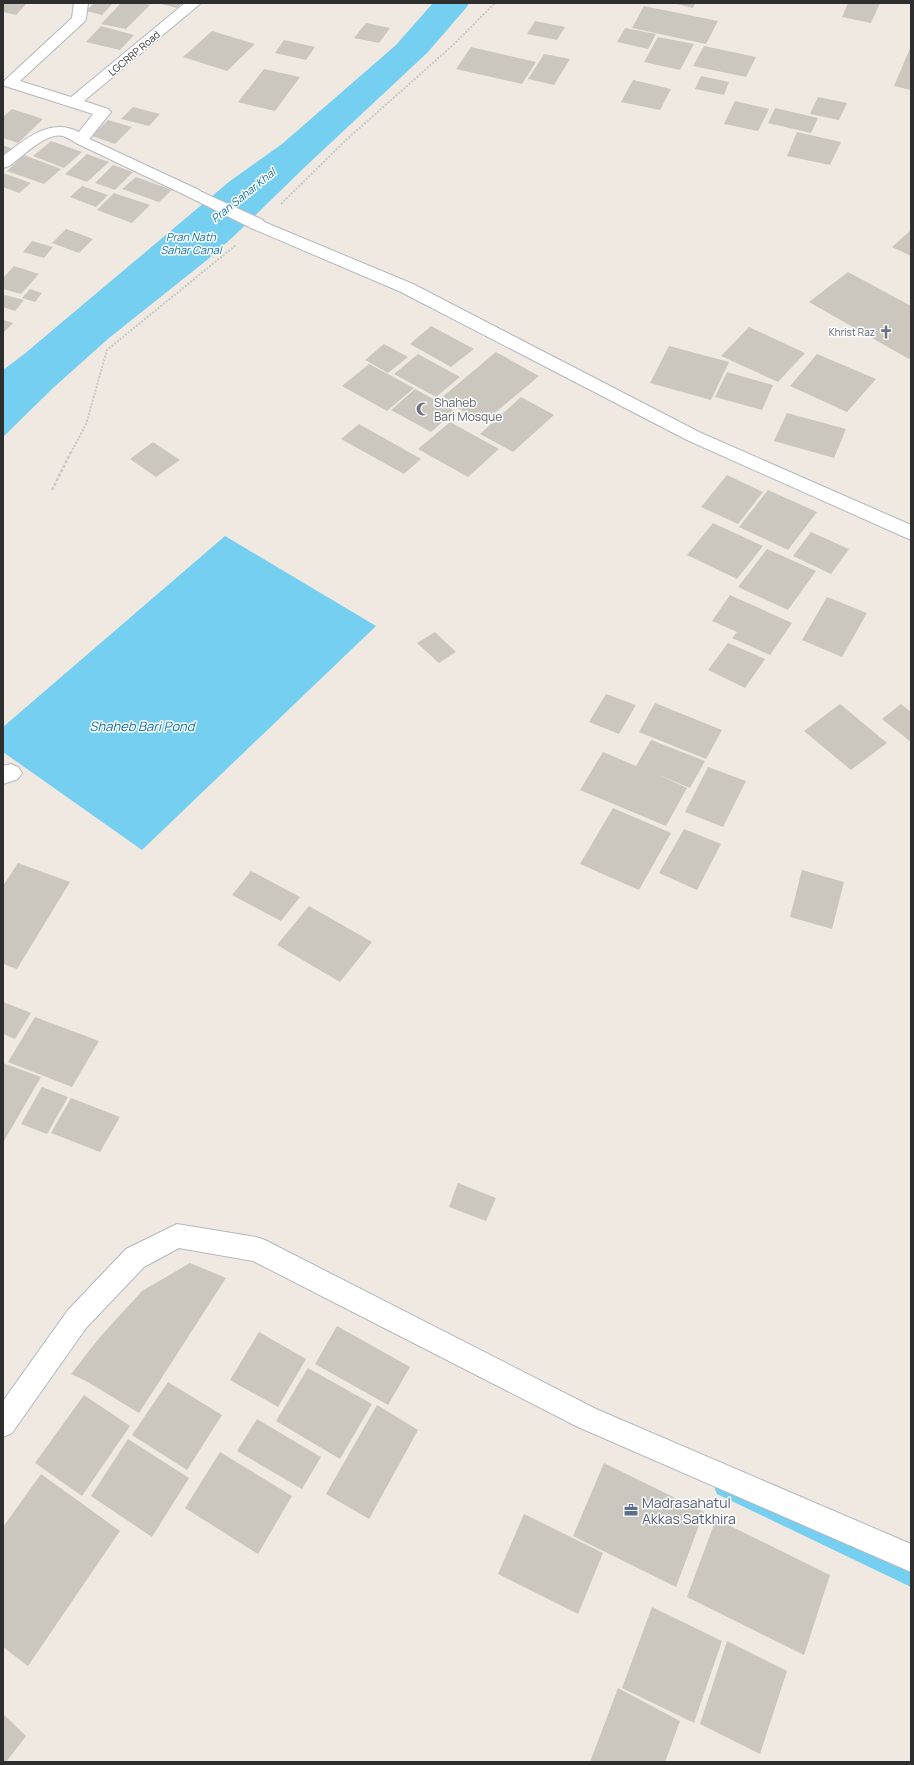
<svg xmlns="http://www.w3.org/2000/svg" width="914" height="1765" font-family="Manrope,sans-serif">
  <rect width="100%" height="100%" fill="#efe9e1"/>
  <path fill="#75cff0" d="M433 3H469L466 8 427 53 307 165 234 236 207 260 109 338 53 388 3 437V370L23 355 230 181 282 144 396 45Z
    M225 536 376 626 142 850 3 752V727Z"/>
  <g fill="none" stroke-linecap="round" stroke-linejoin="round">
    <path fill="#75cff0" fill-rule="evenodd" d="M722 1482 911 1571V1587L717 1494 715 1489 717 1484Z"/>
  </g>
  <path fill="#cbc7bf" d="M3 3H27L16 15 3 12Z
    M94 3H113L102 15 86 11Z
    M121 3H143L150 5 126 29 101 24Z
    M157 3H182L177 8Z
    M673 3H695L693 8Z
    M848 3H880L871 23 842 17Z
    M644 6 718 21 706 44 632 28Z
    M535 21 565 27 557 40 527 34Z
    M366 23 390 28 379 43 354 38Z
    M101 26 134 35 120 50 86 42Z
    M625 28 656 34 648 49 617 42Z
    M212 31 255 44 227 71 183 57Z
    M658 37 694 44 680 70 644 62Z
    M284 40 315 47 306 60 275 53Z
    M704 46 756 57 746 77 693 66Z
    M911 46V90L894 86Z
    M471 47 536 62 522 84 456 69Z
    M544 54 570 59 554 85 528 79Z
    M264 69 300 77 275 111 238 102Z
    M701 76 729 82 724 95 695 89Z
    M633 80 671 89 660 110 621 102Z
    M818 97 847 103 839 120 810 114Z
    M735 101 769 109 758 131 724 124Z
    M133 107 160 114 149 126 121 119Z
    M775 108 818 118 811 133 768 123Z
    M12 109 43 119 18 143 3 138V117Z
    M108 120 132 127 115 144 92 136Z
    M797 132 841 142 830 165 787 156Z
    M51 141 82 152 64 168 33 156Z
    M3 145 13 149 3 157Z
    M87 154 109 162 87 182 65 174Z
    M24 155 61 169 44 184 7 171Z
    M113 165 133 172 115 190 95 183Z
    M3 173 31 183 19 193 3 187Z
    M136 177 172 190 159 202 122 189Z
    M82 186 108 195 96 207 70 197Z
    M114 193 150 205 132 223 97 210Z
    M66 229 93 239 79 253 52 243Z
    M911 230V256L892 247Z
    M32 241 53 247 44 258 23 252Z
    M14 266 39 274 21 294 3 289V278Z
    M848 272 911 306V357L909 359 809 302Z
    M30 289 42 293 35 302 22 298Z
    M5 295 24 300 15 311 3 307V297Z
    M3 320 13 323 3 333Z
    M431 326 474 349 451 367 410 344Z
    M749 327 805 353 778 382 721 356Z
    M384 344 408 357 388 373 365 360Z
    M669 346 729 362 711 400 650 383Z
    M496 352 539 376 484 422 440 399Z
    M418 354 460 377 436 397 394 374Z
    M817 354 876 379 847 412 790 386Z
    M369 364 414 388 387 411 342 386Z
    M727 372 773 385 762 410 715 397Z
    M415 389 455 411 431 432 391 410Z
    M521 397 554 415 513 452 480 434Z
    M787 413 846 429 834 458 774 441Z
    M450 422 499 449 468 477 418 449Z
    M359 424 421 459 404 474 341 439Z
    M153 442 180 460 156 477 130 459Z
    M727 475 763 492 738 524 701 507Z
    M768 490 817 512 788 550 739 527Z
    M713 523 763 546 737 579 687 555Z
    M811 532 849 549 831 574 793 556Z
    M767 549 816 571 788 610 738 587Z
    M730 595 792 623 770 655 732 638 737 632 712 621Z
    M827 597 867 613 842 657 802 640Z
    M435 632 456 652 439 663 417 643Z
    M728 643 765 659 745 688 708 670Z
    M606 694 636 705 619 734 589 722Z
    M655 703 722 730 706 759 639 732Z
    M840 704 887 743 851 770 804 731Z
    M901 704 911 712V742L882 719Z
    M651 740 705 761 690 788 657 774 687 788 666 826 580 790 603 752 636 766Z
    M708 767 746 781 723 827 685 812Z
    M613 808 671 833 639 890 580 864Z
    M684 829 721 844 697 890 659 873Z
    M18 863 70 882 17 969 3 964V886Z
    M802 870 844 882 832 929 790 917Z
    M251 871 300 897 281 921 232 895Z
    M309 906 372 942 340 982 277 945Z
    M3 1002 31 1013 15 1039 3 1034Z
    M35 1017 99 1041 72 1087 8 1062Z
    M3 1063 41 1077 4 1141 3 1140Z
    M42 1087 68 1097 47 1134 21 1124Z
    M71 1098 120 1117 100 1152 51 1133Z
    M458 1183 496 1198 486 1221 449 1207Z
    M190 1263 226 1278 139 1413 86 1381 71 1374 100 1337 142 1291Z
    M337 1326 410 1367 388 1405 315 1364Z
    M259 1332 306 1359 278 1407 230 1380Z
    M308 1368 372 1404 340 1459 276 1421Z
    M168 1382 222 1415 187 1470 132 1435Z
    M84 1395 130 1426 82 1496 35 1463Z
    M377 1405 418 1430 369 1519 326 1494Z
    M257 1419 321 1457 302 1489 237 1451Z
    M128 1439 189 1478 152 1537 91 1496Z
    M220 1452 292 1496 258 1554 185 1508Z
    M604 1463 704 1512 676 1587 573 1536Z
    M41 1474 120 1531 28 1666 3 1647V1527Z
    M524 1514 603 1553 578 1614 498 1574Z
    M716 1519 830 1575 804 1655 687 1597Z
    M652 1607 722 1641 694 1723 622 1688Z
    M727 1641 787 1671 760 1754 700 1724Z
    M618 1688 680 1721 665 1762H590Z
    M3 1714 26 1736 6 1762H3Z"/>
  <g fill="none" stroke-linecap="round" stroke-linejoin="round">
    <g stroke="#b4b7c1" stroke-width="2">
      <path id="minor" d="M81 135 199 190 201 193 199 196 193 198 187 196 76 143 73 140 76 137Z
        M257 219 413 284 699 432 911 525V540L687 440 401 292 251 228 249 224 251 220Z
        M177 1224 256 1237 265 1240 596 1409 911 1544V1572L578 1427 253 1261 179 1248 144 1267 86 1328 12 1433 3 1437V1401L68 1310 126 1249Z"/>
    </g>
    <g stroke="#b4b7c1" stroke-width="2">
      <path id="tertiary" d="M74 3H88L86 19 84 22 20 81 71 97 185 3H201L84 101 108 109 111 112 86 143C76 146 72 139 63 136 47 131 21 158 9 166L3 168V156C26 139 50 117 79 132L93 114 5 86 3 84 5 80 72 18Z
        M193 188 263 220 265 224 263 228 257 229 251 228 187 196 185 193 187 190Z
        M11 764 18 767 22 773 18 779 3 784V766Z"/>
    </g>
    <path stroke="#c9c9c9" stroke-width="2" stroke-dasharray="2 1.5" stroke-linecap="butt" d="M281 204 346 140 452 46 495 3
      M71 453 86 424 107 350 236 245"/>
    <path stroke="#c9c9c9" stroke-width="2.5" stroke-dasharray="3 2" stroke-linecap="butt" d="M52 490 71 452"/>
    <use href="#minor" fill="#fff" fill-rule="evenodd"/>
    <use href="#tertiary" fill="#fff" fill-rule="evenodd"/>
  </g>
  <defs>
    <g id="church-bare" transform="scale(1.08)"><path d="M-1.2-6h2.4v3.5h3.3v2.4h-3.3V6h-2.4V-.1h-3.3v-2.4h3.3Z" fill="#6b7280" stroke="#fff" stroke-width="2.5" paint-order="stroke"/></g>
    <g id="mosque-bare" transform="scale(1.08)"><path d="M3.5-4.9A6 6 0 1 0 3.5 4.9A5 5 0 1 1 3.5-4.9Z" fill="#6b7280" stroke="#fff" stroke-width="2.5" paint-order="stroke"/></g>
    <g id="office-bare" transform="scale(1.08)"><path d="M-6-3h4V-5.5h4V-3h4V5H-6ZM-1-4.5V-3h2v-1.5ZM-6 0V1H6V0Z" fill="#5c6f8a" stroke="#fff" stroke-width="2.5" paint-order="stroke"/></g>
  </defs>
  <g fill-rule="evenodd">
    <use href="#church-bare" x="886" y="332"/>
    <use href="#mosque-bare" x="423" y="409"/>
    <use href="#office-bare" x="631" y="1510"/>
  </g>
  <g text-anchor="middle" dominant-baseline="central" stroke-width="3" stroke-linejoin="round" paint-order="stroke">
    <g font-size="10" fill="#2e2e2e" stroke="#fff">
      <text transform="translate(134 53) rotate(-40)">LGCRRP Road</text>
    </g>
    <g font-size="10" fill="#5b616d" stroke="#fff" text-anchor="end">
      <text x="875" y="332">Khrist Raz</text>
    </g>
    <g font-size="11" font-style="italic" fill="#0d6fa3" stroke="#fff">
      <text transform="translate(243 195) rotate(-39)">Pran Sahar Khal</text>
      <text x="191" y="236">Pran Nath<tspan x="191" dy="13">Sahar Canal</tspan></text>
    </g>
    <g font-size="12" fill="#5b616d" stroke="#fff" text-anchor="start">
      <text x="434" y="402">Shaheb<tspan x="434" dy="14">Bari Mosque</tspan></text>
    </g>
    <g font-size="13" font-style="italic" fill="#0d6fa3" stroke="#fff">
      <text x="142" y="726">Shaheb Bari Pond</text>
    </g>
    <g font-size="14" fill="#4e5e75" stroke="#fff" text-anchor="start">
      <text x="642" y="1502">Madrasahatul<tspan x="642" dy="16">Akkas Satkhira</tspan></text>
    </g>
  </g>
  <rect width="914" height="1765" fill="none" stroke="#2e2e2e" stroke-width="8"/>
</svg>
